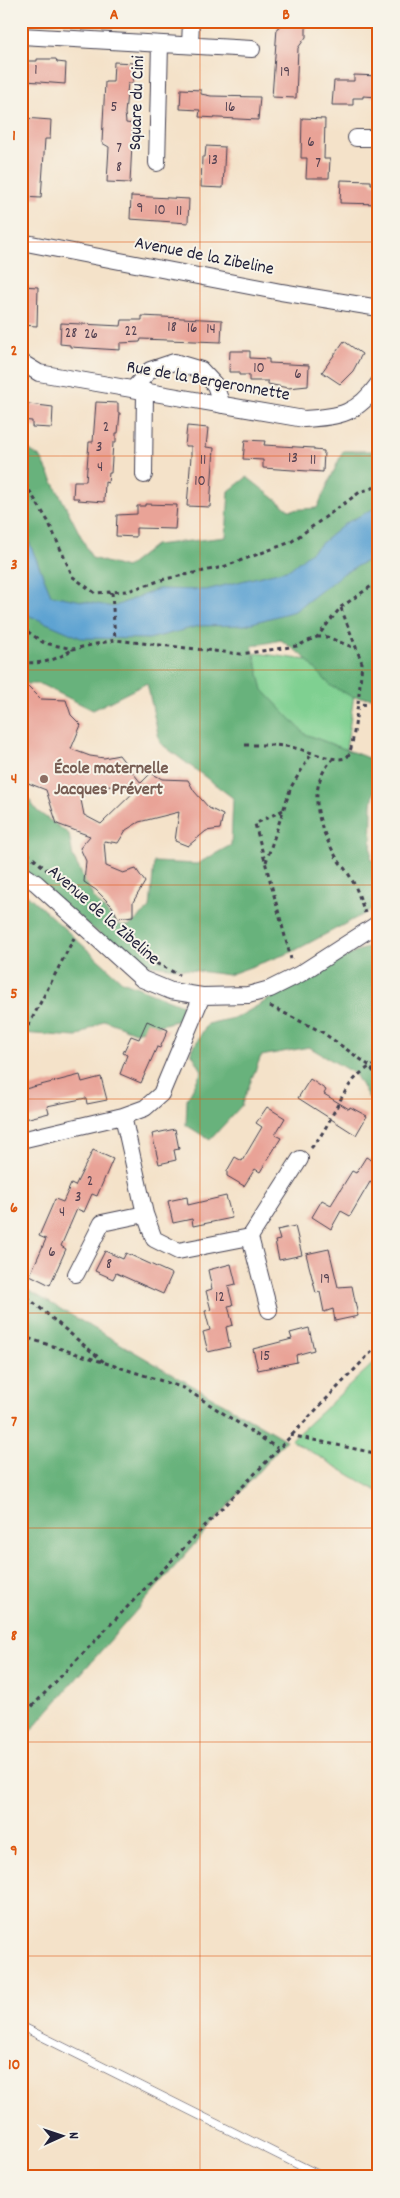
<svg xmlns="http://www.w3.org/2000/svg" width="400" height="2198" font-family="Dekko,sans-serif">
  <rect width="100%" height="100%" fill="#f7f3e8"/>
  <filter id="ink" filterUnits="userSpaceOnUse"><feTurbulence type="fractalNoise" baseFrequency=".02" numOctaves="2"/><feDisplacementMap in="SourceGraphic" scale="10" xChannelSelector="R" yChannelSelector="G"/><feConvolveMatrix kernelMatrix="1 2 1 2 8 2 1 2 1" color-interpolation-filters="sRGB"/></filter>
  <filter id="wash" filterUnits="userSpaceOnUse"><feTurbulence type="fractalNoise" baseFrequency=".0096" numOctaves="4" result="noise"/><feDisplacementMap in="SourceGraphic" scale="20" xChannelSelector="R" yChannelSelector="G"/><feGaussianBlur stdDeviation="1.12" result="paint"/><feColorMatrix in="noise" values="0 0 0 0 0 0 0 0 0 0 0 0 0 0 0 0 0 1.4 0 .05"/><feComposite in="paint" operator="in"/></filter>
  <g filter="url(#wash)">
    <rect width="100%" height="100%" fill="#f4e2c9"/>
    <path fill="#7fd091" stroke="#507966" d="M256 653 358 667 346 750 245 736Z
      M379 1358V1492L291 1440Z"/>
    <path fill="#67b27b" stroke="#446a5b" d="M21 444 41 458 92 558 126 568 155 545 226 537 229 491 247 477 289 510 317 508 343 451H379V680L375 698 353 697 331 686 302 655 281 640 252 646 263 690 305 734 379 762 372 804 371 860 379 864V906L292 952 228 975 139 963 88 925 21 868V788L37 811 69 834 73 857 94 898 118 925 129 926 150 908 154 862 197 864 231 845 233 798 160 743 147 683 93 710 40 684H21Z
      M21 889 122 981 182 1005 179 1020 135 1032 104 1020 77 1037 21 1033Z
      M379 942V1116L355 1074 309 1047 261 1056 241 1106 210 1140 186 1125 187 1099 202 1071 191 1052 207 1024 238 1017 332 963Z
      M21 1286 286 1440 21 1742Z"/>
    <path fill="#5ca2d2" stroke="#3f6286" d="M379 506V554L344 573 295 611 245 625 199 626 149 639 81 638 21 612V522L51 595 113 607 158 589 206 590 290 569 346 523Z"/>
    <g id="blocks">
      <path fill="#e9a397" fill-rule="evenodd" d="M280 21H306V37L298 48 296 98 272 97 277 28 279 27Z
        M37 59H56L57 62 66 63 65 84 26 81 27 61H37Z
        M114 62 135 63 133 83H128L125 113 126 123 133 124 130 183 107 182 109 147 102 143 105 82H113Z
        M354 75 379 76V97L363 96V98H353V105H332L334 81H354Z
        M181 89 201 90V94L211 96 260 97 258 120 199 117 200 110 180 109Z
        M24 118 51 120 50 139H45L41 198 21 197V128H24Z
        M302 118 325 119 324 159H330L329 178H306L307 158H301Z
        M206 146 225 147 223 188 201 187 202 157H205Z
        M341 180 371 181V184H379V204L340 203Z
        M131 196 189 199 188 223 130 219Z
        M21 286 38 287 37 326 21 325Z
        M142 316 222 320 221 342 141 339 140 342 120 343V350L70 347V345L60 344 61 323 121 326 122 320H142Z
        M344 341 362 354 353 371 340 384 322 372Z
        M230 351H250V358L269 359V363L309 365 308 386 288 388 268 384V381H249V375H239V372H229Z
        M96 402 118 403V413H120L118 433H116V443H113L111 473H109L108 483 105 482 104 502 78 500 79 498H73L74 481H86L89 442H93Z
        M21 403 53 407 52 428 32 427V421L21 420Z
        M187 426 208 428 206 447 214 448 210 507 187 506 191 456V446H185Z
        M245 440 265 441 264 445 314 448V450L324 451 323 472 263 468V460L243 459Z
        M145 504 177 505 175 529 136 528V537L116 536 117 515 137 514V506H145Z
        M21 679 41 699 66 700 71 715 81 725 71 749 90 756 104 758 119 755 141 783 151 773 162 779 188 780 194 791 209 808 223 815 220 829 206 831 188 846 175 841 179 812 139 822 126 830 118 843 104 841 106 866 123 873 136 869 145 882 133 902V916L118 918 112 906 96 890 84 882 86 861 80 848 90 836 57 824 46 790 28 783 25 763 21 759ZM90 785 138 788 101 824 84 815 81 800Z
        M147 1021 168 1030 160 1048 157 1047 141 1083 120 1074 127 1055 123 1053 131 1036 139 1039Z
        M80 1075 82 1082 101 1077 107 1100 87 1104 86 1098 47 1106 49 1113 21 1120V1090Z
        M310 1079 326 1090 324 1094 349 1109 350 1107 367 1116 356 1135 298 1098Z
        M267 1107 285 1118 275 1135 281 1138 260 1172 255 1169 244 1186 227 1176V1171L235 1157 242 1161 262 1127 256 1123Z
        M175 1129 179 1149 174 1150 176 1160 159 1164 152 1134Z
        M93 1150 113 1159 97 1196 92 1194 84 1212 77 1209 61 1246 66 1249 50 1285 30 1275 46 1239 39 1236 55 1199 63 1202 71 1184 75 1186Z
        M366 1157 379 1164V1187L370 1182 350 1216 341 1211 331 1229 312 1217 322 1200 331 1205 352 1171 356 1173Z
        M226 1196 232 1218 193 1226 192 1219 173 1223 168 1201 187 1197 188 1205Z
        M295 1226 302 1255 279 1260 275 1241 280 1240 277 1230Z
        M329 1249 338 1287 352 1286 358 1316 335 1321 333 1309 324 1312 320 1292 316 1293 306 1254Z
        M105 1251 123 1259 126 1253 172 1274 163 1294 116 1273 113 1279 95 1271Z
        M231 1264 236 1284 228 1286 233 1305 228 1306 233 1325 226 1327 230 1347 208 1352 203 1332 210 1330 205 1311 211 1310 206 1291 212 1289 208 1270Z
        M309 1328 314 1350 296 1355 297 1362 258 1370 253 1349 292 1339 290 1333Z"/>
    </g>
  </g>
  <g filter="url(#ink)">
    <use href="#blocks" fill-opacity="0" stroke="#423f50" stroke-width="1"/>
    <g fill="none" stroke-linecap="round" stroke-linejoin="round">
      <g stroke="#423f50" stroke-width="9">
        <path id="lane" d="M21 2026 323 2177"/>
      </g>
      <g stroke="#423f50" stroke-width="18">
        <path id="street" d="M21 36 252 49
          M190 45 191 21
          M356 138H379
          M157 163 160 44
          M21 242 281 292 379 308
          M21 362 39 373 304 419C340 417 357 414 379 383
          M133 389 150 370 174 362 201 370 215 385 222 405
          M144 475 145 392
          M21 873 36 883 142 979 171 991 202 996 248 995 270 989 300 974 379 923
          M123 1116 145 1214 154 1239 178 1251 250 1237
          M21 1140 123 1116 145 1108 161 1094 202 996
          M76 1274 102 1223 145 1214
          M269 1310 250 1237 300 1159"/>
      </g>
      <path stroke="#423f50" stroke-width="3" stroke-dasharray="4 4" stroke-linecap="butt" d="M21 477 48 521 73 577 95 593 128 591 165 579 223 567 291 542 360 492 379 486
        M112 592 115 640
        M341 608 362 663 358 704 379 705
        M21 627 44 643 73 649 115 640 241 654 297 646 317 637 341 607 379 581
        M317 637H327L355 648
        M21 662C43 665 56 660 73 649
        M245 745C262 745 279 744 295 748 306 750 338 764 347 757 353 752 356 714 358 704
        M334 758C307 784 316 821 333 851 338 862 347 870 352 880 358 891 361 902 365 913
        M283 810 255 824 291 959
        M21 848 47 870
        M266 862 291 787 312 753
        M142 956 179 975
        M270 1006 322 1032 370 1066 379 1081
        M21 1040 74 938
        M311 1148C336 1122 341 1075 379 1063
        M21 1292 104 1362
        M21 1336 184 1388 277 1448
        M290 1435 379 1454
        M21 1718 379 1344"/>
      <use href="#lane" stroke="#fff" stroke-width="8"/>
      <use href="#street" stroke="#fff" stroke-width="16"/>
    </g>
  </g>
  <path fill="none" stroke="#de560e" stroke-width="1" stroke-opacity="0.55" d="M200 21V2177M21 242H379M21 456H379M21 670H379M21 885H379M21 1099H379M21 1313H379M21 1528H379M21 1742H379M21 1956H379"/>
  <circle fill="#8d6e63" stroke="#f7f3e8" stroke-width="2" cx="44" cy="779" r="5"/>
  <g text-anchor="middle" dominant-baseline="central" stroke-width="4" stroke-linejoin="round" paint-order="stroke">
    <g font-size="15" fill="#544252">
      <text x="36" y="71">1</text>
      <text x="285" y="73">19</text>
      <text x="114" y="108">5</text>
      <text x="230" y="108">16</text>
      <text x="311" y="143">6</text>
      <text x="119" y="149">7</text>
      <text x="213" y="161">13</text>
      <text x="318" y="164">7</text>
      <text x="119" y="168">8</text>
      <text x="140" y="209">9</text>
      <text x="160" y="211">10</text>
      <text x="179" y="212">11</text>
      <text x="172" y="328">18</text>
      <text x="192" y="329">16</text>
      <text x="211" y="330">14</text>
      <text x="131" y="332">22</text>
      <text x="71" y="334">28</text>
      <text x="91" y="335">26</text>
      <text x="259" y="369">10</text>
      <text x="298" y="375">6</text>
      <text x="106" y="428">2</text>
      <text x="99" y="448">3</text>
      <text x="293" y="459">13</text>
      <text x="203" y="461">11</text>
      <text x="313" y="461">11</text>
      <text x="100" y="468">4</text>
      <text x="200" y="482">10</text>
      <text x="90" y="1182">2</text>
      <text x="78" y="1198">3</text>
      <text x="62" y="1213">4</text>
      <text x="52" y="1253">6</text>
      <text x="109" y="1265">8</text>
      <text x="325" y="1280">19</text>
      <text x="220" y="1298">12</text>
      <text x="265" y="1357">15</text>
    </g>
    <g font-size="18" fill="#22223b" stroke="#f7f3e8">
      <text transform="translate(138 103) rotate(-88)">Square du Cini</text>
      <text transform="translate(204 257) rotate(11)">Avenue de la Zibeline</text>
      <text transform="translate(208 382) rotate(10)">Rue de la Bergeronnette</text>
      <text transform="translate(103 916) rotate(41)">Avenue de la Zibeline</text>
    </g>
    <g font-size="18" font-weight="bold" fill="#785e54" stroke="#f7f3e8" text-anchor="start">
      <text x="54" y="769">École maternelle<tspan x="54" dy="21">Jacques Prévert</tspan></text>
    </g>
  </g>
  <rect width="400" height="2198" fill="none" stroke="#f7f3e8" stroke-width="55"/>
  <g transform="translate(62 2136) rotate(87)" stroke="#f7f3e8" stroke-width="4" paint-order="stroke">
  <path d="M0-4L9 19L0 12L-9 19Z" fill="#22223b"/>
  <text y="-8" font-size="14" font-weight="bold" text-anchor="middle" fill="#22223b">N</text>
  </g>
  <rect x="28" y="28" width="344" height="2142" fill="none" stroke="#de560e" stroke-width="2"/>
  <g font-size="16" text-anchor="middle" font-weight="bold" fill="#de560e">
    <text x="114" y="19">A</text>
    <text x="286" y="19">B</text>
    <text x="14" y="140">1</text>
    <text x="14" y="355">2</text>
    <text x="14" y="569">3</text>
    <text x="14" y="783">4</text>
    <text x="14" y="998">5</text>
    <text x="14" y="1212">6</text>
    <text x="14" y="1426">7</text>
    <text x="14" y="1640">8</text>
    <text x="14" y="1855">9</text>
    <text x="14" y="2069">10</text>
  </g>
</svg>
